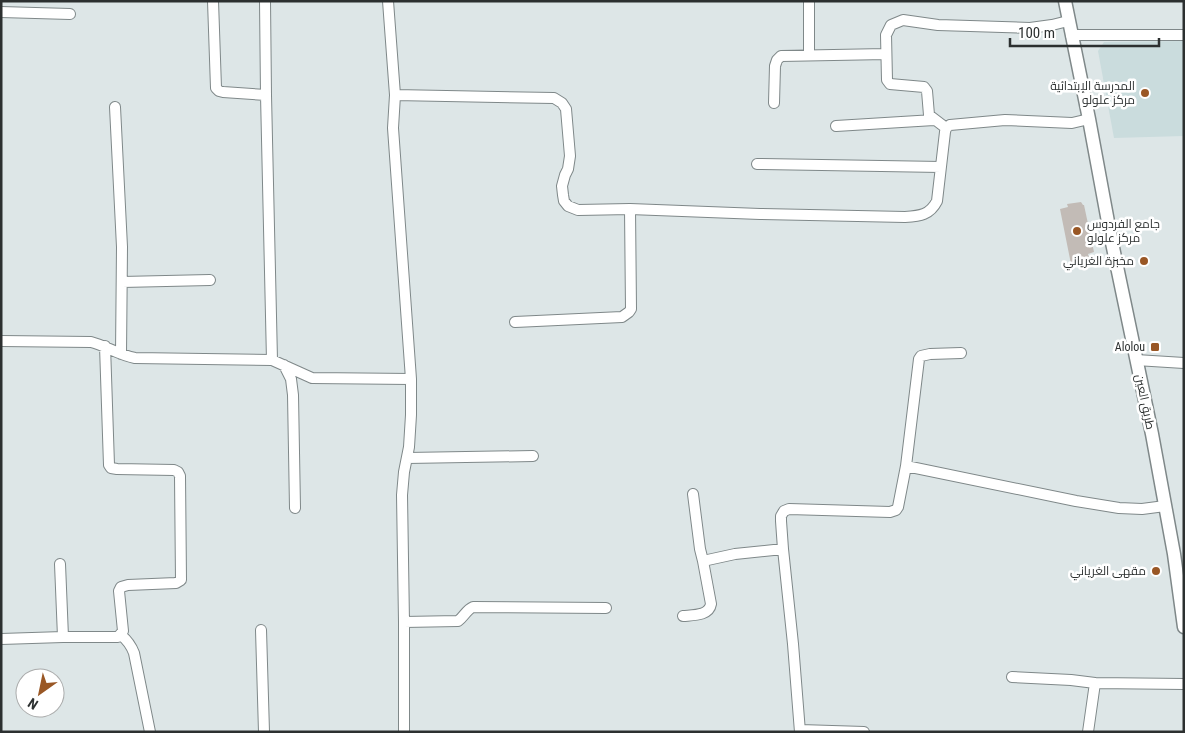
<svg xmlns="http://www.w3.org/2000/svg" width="1185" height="733" font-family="'Roboto Condensed',Cairo,sans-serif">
  <rect width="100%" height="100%" fill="#dde6e7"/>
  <path fill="#cadcdd" d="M1184 41V136L1114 138 1098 51 1104 42Z"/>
  <path fill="#c2bbb6" d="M1081 202 1083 205H1084L1094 252 1088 254 1090 261 1071 264 1060 209 1068 207 1067 204Z"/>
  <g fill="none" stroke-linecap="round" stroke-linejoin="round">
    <g stroke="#7f8889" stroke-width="12">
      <path id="minor" d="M213 1 216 88 219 91 223 92 266 95
        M265 1 266 95 272 360
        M388 1 395 95 393 128 411 379V415L409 447 404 472 402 495 404 622V732
        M809 1V55
        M1 12 70 14
        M1071 35H1184
        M395 95 554 98 562 103 566 109 570 156 568 169 565 175 562 186 563 195 564 201 568 206 578 210 630 209 760 214 905 217C920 216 930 215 937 201L945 132 946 128 950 125 1005 120 1072 123 1089 119
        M774 103 775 66 777 60 781 56 886 54
        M115 107 122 247 121 354
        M836 126 934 120
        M946 128 929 115 927 91 924 87 890 84 887 80 886 35 891 25 903 20 938 25 1030 28 1052 25 1068 21
        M757 164 941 167
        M122 282 210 280
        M515 322 622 317 629 312 631 309 630 209
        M1 341 91 342C106 346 119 355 135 358L272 360 312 378 411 379
        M1136 360 1184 363
        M284 365 291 379 293 395 295 508
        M407 458 533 456
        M906 466 1076 501 1119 508 1142 509 1165 506
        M693 494 700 549 703 561
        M60 564 63 637
        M683 616C693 615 709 616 711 604L703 561 735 554 783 549
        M404 622 458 621C464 617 466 610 473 607L606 608
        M261 630 264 732
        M121 635C127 640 131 645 134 653L150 732
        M1 639 63 637H118L123 631 119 591 121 587 128 585 176 583 181 580 180 476 178 472 174 470 117 469 111 468 109 465 105 346
        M1012 677 1071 680 1095 683
        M800 730 864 732
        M800 732 793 644 783 549 781 521V516L784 511 789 509 890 512 896 510 898 507 906 466 919 359 921 356 930 354 961 353
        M1088 732 1095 683 1184 684"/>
    </g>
    <g stroke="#7f8889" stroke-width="15">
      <path id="major" d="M1065 1 1089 119 1111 238 1152 434 1174 554 1184 627"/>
    </g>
    <use href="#minor" stroke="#fff" stroke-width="10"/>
    <use href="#major" stroke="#fff" stroke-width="12"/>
  </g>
  <g fill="#995725" stroke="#fff" stroke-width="2">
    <circle cx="1145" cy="93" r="5"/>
    <circle cx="1077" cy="231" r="5"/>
    <circle cx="1144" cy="261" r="5"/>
    <rect x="1150" y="342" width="10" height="10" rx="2.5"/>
    <circle cx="1156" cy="571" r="5"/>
  </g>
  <g text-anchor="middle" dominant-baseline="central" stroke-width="5" stroke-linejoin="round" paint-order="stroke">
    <g font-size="12" fill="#2c3030" stroke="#fff" text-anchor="end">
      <text x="1135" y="86">المدرسة الإبتدائية<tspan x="1135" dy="14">مركز علولو</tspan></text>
      <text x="1087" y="224" text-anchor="start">جامع الفردوس<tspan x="1087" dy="14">مركز علولو</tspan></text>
      <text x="1134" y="261">مخبزة الغرياني</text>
      <text x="1145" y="347">Alolou</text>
      <text x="1146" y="571">مقهى الغرياني</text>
    </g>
    <g font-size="12" fill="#2c3030" stroke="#fff">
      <text transform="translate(1145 402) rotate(78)">طريق العين</text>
    </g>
  </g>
  <rect width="1185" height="733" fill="none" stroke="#2c3030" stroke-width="5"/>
  <g transform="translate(40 693) rotate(213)"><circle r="24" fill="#ffffff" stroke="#abacac"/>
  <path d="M0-4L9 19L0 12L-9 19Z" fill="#995725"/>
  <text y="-8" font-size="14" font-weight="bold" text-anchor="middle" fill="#2c3030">N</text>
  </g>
  <path d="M1010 38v8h149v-8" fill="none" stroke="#2c3030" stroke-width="2.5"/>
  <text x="1018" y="38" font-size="15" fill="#2c3030" stroke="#ffffff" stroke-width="4" paint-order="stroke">100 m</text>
</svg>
